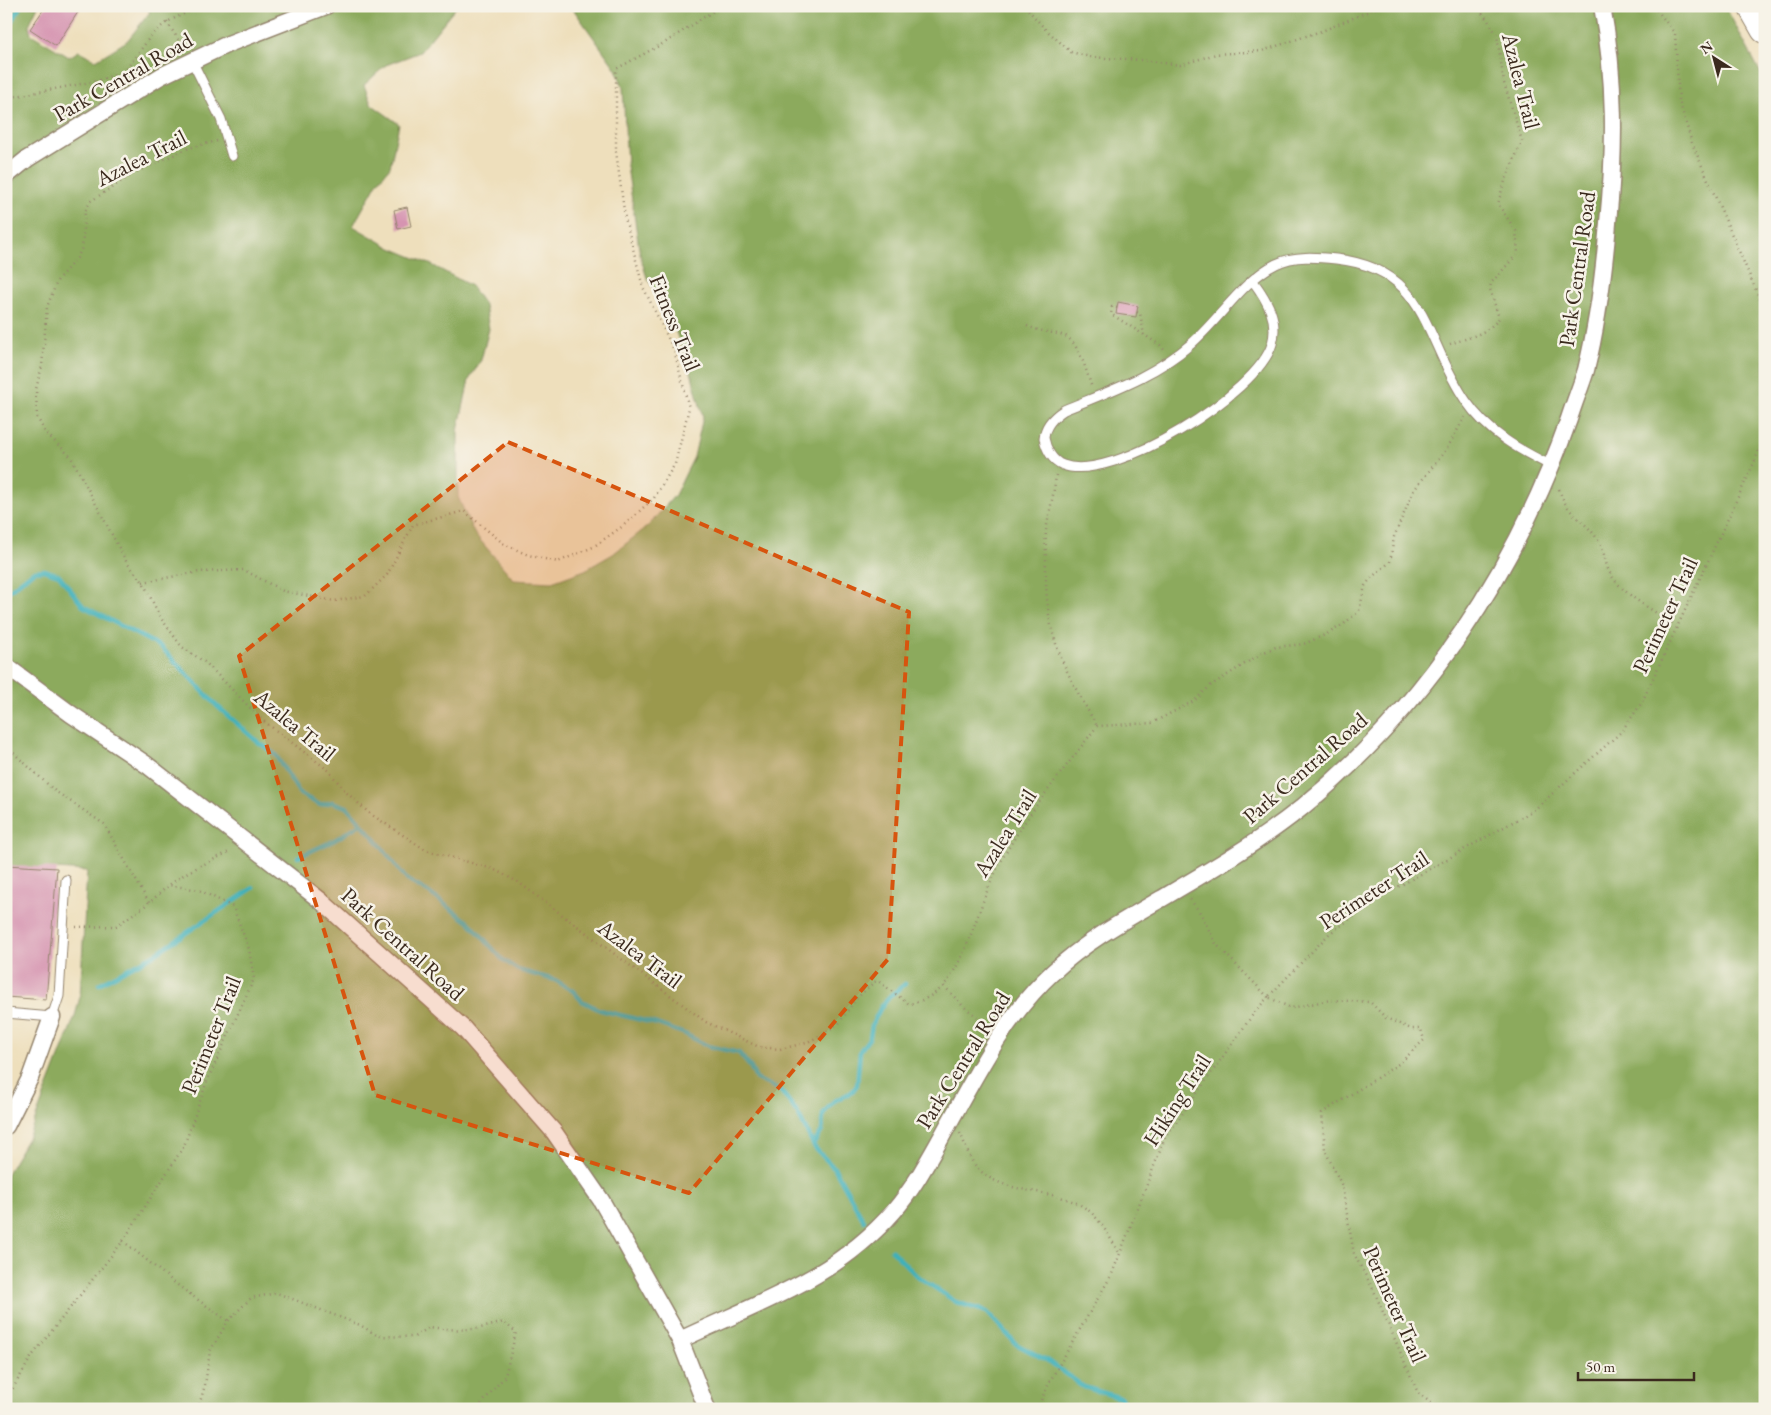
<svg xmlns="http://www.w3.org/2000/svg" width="1771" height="1415" font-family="'EB Garamond',serif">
  <rect width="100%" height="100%" fill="#f7f3e8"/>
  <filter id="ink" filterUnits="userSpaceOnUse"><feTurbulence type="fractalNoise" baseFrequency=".02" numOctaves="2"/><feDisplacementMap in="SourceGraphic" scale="10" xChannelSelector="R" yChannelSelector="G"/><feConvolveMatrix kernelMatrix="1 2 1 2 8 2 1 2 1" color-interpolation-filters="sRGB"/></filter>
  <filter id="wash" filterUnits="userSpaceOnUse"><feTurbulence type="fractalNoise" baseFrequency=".0096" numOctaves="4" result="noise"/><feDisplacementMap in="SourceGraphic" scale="20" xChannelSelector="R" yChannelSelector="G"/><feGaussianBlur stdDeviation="1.12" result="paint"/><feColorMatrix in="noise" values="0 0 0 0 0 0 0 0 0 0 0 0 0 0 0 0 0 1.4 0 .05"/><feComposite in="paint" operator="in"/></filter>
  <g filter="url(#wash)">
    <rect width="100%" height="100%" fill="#eedfbc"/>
    <path fill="#8caa5d" stroke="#646a3e" d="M6 6H38L29 25 31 34 69 57 79 51 96 60 127 41 150 12 144 6H457L420 52 386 65 364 85 371 104 399 124 390 167 377 183 353 226 391 248 432 265 471 286 485 306 489 329 481 360 469 380 458 431V497L474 533 514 580 552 582 585 570 613 554 648 526 675 495 694 457 703 417 690 368 668 312 647 278 640 255 627 166 623 87 616 69 571 6H1725L1765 81V1409H6V1175L28 1138 75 1016 80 997 87 871 6 866Z"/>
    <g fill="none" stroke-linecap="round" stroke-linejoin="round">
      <path stroke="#40b0ba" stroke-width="4.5" d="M6 29 21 6
        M6 593 34 571 44 570 59 575 83 606 161 647 217 706 258 742 275 754 300 794 320 805 332 802 347 807 377 841 407 880 428 892 470 923 502 959 518 970 555 980 573 991 582 1001 600 1010 657 1024 685 1034 708 1046 739 1053 751 1068 756 1079 780 1090 797 1112 815 1148 835 1169 864 1221
        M298 857 333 841 362 823
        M99 984 152 956 253 888
        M813 1145 822 1131 823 1114 834 1101 852 1092 857 1085 860 1051 870 1037 872 1025 881 1007 891 995 905 984
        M891 1250 917 1276 956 1302 987 1312 1016 1344 1050 1362 1084 1387 1121 1398 1125 1409"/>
    </g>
    <g id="blocks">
      <path fill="#d694b1" d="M46 6H82L56 46 30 29Z
        M407 207 411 226 398 229 394 210Z
        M1118 302 1138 306 1136 317 1116 314Z
        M6 865 57 868 46 1000 6 997Z"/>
    </g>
  </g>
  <g filter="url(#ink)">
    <use href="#blocks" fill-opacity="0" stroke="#94846d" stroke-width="1"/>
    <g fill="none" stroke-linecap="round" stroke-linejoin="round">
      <g stroke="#94846d" stroke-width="11">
        <path id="service" d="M192 61 221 119 232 156
          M1253 281C1267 300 1279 320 1272 344 1258 393 1112 484 1063 465 1052 461 1046 449 1044 438 1045 425 1053 417 1064 410 1110 391 1153 377 1191 344 1219 320 1243 280 1276 264 1294 255 1317 257 1336 259 1429 269 1423 339 1466 401 1487 432 1519 450 1552 466
          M6 1013 52 1017 59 996 66 880"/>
      </g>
      <g stroke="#94846d" stroke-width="19">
        <path id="minor" d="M6 176 27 159 161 76 228 44 326 6
          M6 666 71 714 147 765 320 900 463 1028 554 1132 601 1200 680 1340 707 1409
          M6 1126 30 1078 52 1017
          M680 1340C759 1302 834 1280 894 1211 913 1189 927 1163 941 1138 973 1080 1004 1017 1053 972 1085 942 1123 921 1161 899 1209 871 1256 844 1300 809 1425 708 1516 570 1569 419 1574 403 1581 386 1586 370 1598 322 1604 272 1608 223 1615 150 1616 79 1602 6"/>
      </g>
      <g stroke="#94846d" stroke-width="30">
        <path id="motorway" d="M1752 6 1765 29"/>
      </g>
      <path stroke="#94846d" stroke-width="2.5" stroke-dasharray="1 4" stroke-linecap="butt" d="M1025 6 1044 28 1071 52 1090 57 1142 60 1180 65 1216 54 1262 51 1327 29 1381 6
        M1654 6 1675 34 1679 100 1692 143 1765 311
        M167 22 183 47
        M6 98 97 81 125 71 153 33 167 22 200 6
        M217 141 189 148 136 172 91 201 85 211 82 248 77 258 58 279 47 307 42 366 36 389 37 417 45 432 71 457 127 563 143 582 160 617 182 647 206 663 261 719 328 770 346 792 369 813 426 850 493 869 518 882 706 1022 759 1047 780 1049 806 1043 823 1034 839 1023 856 999 874 982 878 981 909 1004C921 1002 937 994 945 984 971 951 979 901 1000 863 1026 814 1064 770 1097 726L1152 723 1194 701 1210 686 1262 653 1276 647 1304 644 1327 634 1344 624 1359 611 1365 586 1371 578 1390 562 1394 537 1414 490 1446 450 1465 417
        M1117 308 1112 307 1111 314 1160 345 1165 351
        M1137 312 1140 313 1144 335
        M1027 326C1039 331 1049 332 1062 335 1078 338 1087 373 1092 388
        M1450 344C1467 338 1488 334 1499 318L1490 289 1491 283 1518 253 1516 231 1498 204 1503 186 1522 141 1504 83 1497 35 1487 19 1476 6
        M1056 475C1054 494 1049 513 1046 531 1045 541 1046 552 1046 562 1044 634 1062 666 1097 726
        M1559 489C1568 518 1585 519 1598 540 1605 549 1604 563 1610 573 1621 594 1656 612 1676 625
        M143 582 199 572 244 570 283 591 334 601 365 596 387 575 413 525 464 511 504 544 528 555 558 562 593 547 623 526 654 498 675 464 689 408 674 350 643 287 625 218 616 151V69L666 42 721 6
        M6 746 55 791 104 824 149 903 169 885 199 890 233 907 249 949 254 979 207 1081 184 1146 123 1241 32 1356 6 1400
        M170 884 188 872 231 851
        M76 927 116 926 149 903
        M944 986 963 1006 988 1025
        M960 1133C965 1143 968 1156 975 1165 1001 1198 1055 1185 1088 1210 1101 1220 1111 1240 1120 1254
        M123 1241 180 1287 228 1321
        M198 1409 205 1385 210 1351 228 1321 251 1298 277 1293 360 1325 378 1336 414 1337 430 1327C457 1331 477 1331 503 1322L516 1332 505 1376 477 1409
        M1037 1409 1050 1381 1112 1274 1165 1138 1254 1013 1268 997 1216 944 1201 914 1190 899
        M1439 1409 1418 1393 1374 1291 1354 1254 1342 1186 1325 1150 1322 1113 1400 1063 1424 1040 1421 1029H1411L1386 1018 1370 1002 1330 1000 1291 1008 1268 997 1330 933 1389 892 1534 810 1621 732 1641 704 1754 463 1765 434"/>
      <use href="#service" stroke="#fff" stroke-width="9"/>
      <use href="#minor" stroke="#fff" stroke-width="16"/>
      <use href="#motorway" stroke="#fff" stroke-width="28"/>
    </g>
  </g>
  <path fill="#d7540e" fill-opacity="0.2" stroke="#d7540e" stroke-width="4" stroke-dasharray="10 6" stroke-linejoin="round" d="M508 442 909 612 888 959 689 1193 375 1095 239 656Z"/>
  <g text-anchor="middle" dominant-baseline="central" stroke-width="5" stroke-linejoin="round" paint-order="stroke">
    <g font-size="22" fill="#3b2a1e" stroke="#f7f3e8">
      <text transform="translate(123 77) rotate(-30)">Park Central Road</text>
      <text transform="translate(1521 81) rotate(76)">Azalea Trail</text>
      <text transform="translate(141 158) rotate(-27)">Azalea Trail</text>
      <text transform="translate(1577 269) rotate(-82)">Park Central Road</text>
      <text transform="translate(675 323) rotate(68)">Fitness Trail</text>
      <text transform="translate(1665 615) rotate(-65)">Perimeter Trail</text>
      <text transform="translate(295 725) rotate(40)">Azalea Trail</text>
      <text transform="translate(1305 768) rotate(-41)">Park Central Road</text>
      <text transform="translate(1005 833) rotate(-58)">Azalea Trail</text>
      <text transform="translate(1374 890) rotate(-33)">Perimeter Trail</text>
      <text transform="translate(403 944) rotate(42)">Park Central Road</text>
      <text transform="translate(640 954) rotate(37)">Azalea Trail</text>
      <text transform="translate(211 1035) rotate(-68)">Perimeter Trail</text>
      <text transform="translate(963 1060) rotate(-58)">Park Central Road</text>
      <text transform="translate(1177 1100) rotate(-57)">Hiking Trail</text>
      <text transform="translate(1395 1304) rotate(66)">Perimeter Trail</text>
    </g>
  </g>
  <rect width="1771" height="1415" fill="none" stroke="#f7f3e8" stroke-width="25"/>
  <g transform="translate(1714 58) rotate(324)" stroke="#f7f3e8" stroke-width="4" paint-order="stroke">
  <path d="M0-4L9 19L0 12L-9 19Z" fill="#3b2a1e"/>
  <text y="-8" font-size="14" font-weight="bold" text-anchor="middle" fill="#3b2a1e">N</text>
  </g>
  <path d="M1578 1372v8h116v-8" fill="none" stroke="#3b2a1e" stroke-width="2.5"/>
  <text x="1586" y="1372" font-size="15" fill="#3b2a1e" stroke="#f7f3e8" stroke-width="4" paint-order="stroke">50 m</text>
</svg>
